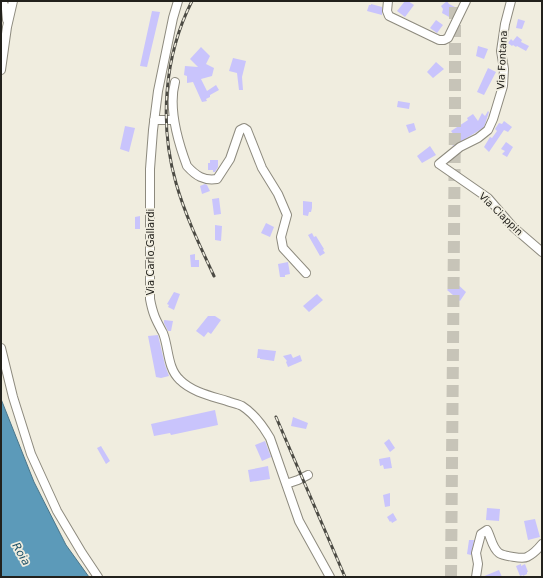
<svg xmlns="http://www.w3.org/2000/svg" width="543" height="578" font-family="'DejaVu Sans',sans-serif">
  <rect width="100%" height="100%" fill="#f0eddf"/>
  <path fill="#5c9ab9" stroke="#4b768a" d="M1 399 34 482 66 545 89 577H1Z"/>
  <path fill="#c9c4fc" d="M405 1H408L414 5 405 17 397 11Z
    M447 1 449 4 457 8 451 18 442 13 443 9 441 6Z
    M371 4 382 7V15L367 11 369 5H371Z
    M152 11 160 12 147 67 140 66Z
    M518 19 525 21 522 29 516 28Z
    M436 20 443 25 437 33 430 28Z
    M517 36 522 40 521 42 529 46 526 51 517 46 516 47 513 45 512 46 508 43 511 39 513 41Z
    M478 46 488 49 484 59 476 56Z
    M201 47 210 56 206 64 214 68 212 76 201 79 207 91 216 85 219 90 210 95V97L206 99 207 101 202 102 193 82 187 83V76L184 75 185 66 198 67 190 59Z
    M233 58 246 61 242 77 243 90H239L237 73 229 71Z
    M436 62 444 69 433 78 427 72Z
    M488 68 496 72 484 95 477 92Z
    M398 101 410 103 409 109 397 107Z
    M488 111 489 112 484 127 475 133 453 146 451 143 453 142 450 138 454 135 451 131 468 120 467 118 473 114 478 121 482 113 485 116Z
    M504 121 512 127 508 132 504 130 489 152 484 147 490 137 492 138 497 131 495 129 499 123 502 124Z
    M414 123 416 130 409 133 406 125Z
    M125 126 135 128 129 152 120 149Z
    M506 142 513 147 507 157 502 154 505 151 501 149Z
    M430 146 436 155 422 163 417 156Z
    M210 160H218V167L215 172H213V170H208V163H210Z
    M205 184 207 185 210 191 202 194 200 186Z
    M219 198 221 214 214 215 212 199Z
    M303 201 312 202V208L311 212H309L308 216 303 215Z
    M140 216V229H135V217Z
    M266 223 274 227 270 237 261 233Z
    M215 225 222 226 221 241 215 240Z
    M312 233 314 237 316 236 324 249 323 250 325 253 320 256 308 235Z
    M195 254V260H199V267H191L190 255Z
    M288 262 290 274 285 275V277H280L278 264Z
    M455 282 466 292 460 301 447 290Z
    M174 292 180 294 174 310 168 307 169 305 167 304Z
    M317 294 323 300 309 312 303 306Z
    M208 316H215L221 320 211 334 208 332 204 337 196 331Z
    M164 320 173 321 171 331H168L164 323Z
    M158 335 165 365 169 376 161 378 156 377 148 336Z
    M258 349 276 351 274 361 260 359V358H257Z
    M291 354 293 358 300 355 302 361 288 367 286 362 287 361 283 356Z
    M215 410 218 425 171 435 170 433 154 436 151 424Z
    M293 417 308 423 306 429 291 426Z
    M389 439 395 448 390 452 384 443Z
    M265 441 271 457 262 461 255 445Z
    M101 446 110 461 106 464 97 448Z
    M390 457 392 468 384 469 383 465 380 466 379 459Z
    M268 466 270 479 250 482 248 470Z
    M390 493V506L385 507 383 495Z
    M487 508 500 509 499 521 486 520Z
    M393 513 397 520 392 523 391 521 390 522 387 517Z
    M535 519 540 537 528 540 524 521Z
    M469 540H474L471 555 467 554Z
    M521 564V566L525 564 528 572H527V574L523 576V575L520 576 516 566Z
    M499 570 502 577H482Z"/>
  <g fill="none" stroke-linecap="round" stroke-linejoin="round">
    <path stroke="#c7c4b8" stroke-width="12" stroke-dasharray="12 6" stroke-linecap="butt" d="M451 577 455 118V1"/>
    <g stroke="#8d8a7e" stroke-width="10">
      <path id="minor" d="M2 1 6 9 7 20
        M178 1 173 18 158 91 153 130 150 169V299C153 315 156 320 163 333 169 348 167 368 180 380 192 392 211 396 227 401 232 403 238 404 242 406 253 413 263 426 270 438L299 521 330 577
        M388 1 387 11 389 16 439 40H444L448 38 466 1
        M511 1 505 24 501 51 504 69 503 86 493 119 488 130 478 138 460 147 439 164 488 198 513 227 542 252
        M1 70 7 27 13 1
        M175 82C168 108 178 142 187 166 196 176 204 181 217 179L230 159 240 130 244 128 247 130 262 168 278 194 287 215 281 237 283 248 306 273
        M154 120H174
        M1 348 13 397 31 454 57 511 82 553 98 577
        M286 484 298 480 308 475
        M476 577 478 564 476 553 481 534 487 530C491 537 492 548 499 553 503 556 523 559 527 557 533 554 538 549 542 544"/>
    </g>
    <use href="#minor" stroke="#fff" stroke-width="8"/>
    <g stroke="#4c4b44" stroke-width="3">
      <path id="rail" d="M192 1C164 56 159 124 176 183 185 215 200 246 214 276
        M276 417 345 577"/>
    </g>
    <use href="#rail" stroke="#f0eddf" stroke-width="1.5" stroke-dasharray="4.5" stroke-linecap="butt"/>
  </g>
  <g text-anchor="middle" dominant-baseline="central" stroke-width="3.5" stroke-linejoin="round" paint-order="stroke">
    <g font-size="10" fill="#22211c" stroke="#f0eddf">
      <text transform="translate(502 60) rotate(-87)">Via Fontana</text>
      <text transform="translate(501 214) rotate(44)">Via Ciappin</text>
      <text transform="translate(150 252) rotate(-90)">Via Carlo Gallardi</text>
    </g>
    <g font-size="11" font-style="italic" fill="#1e5167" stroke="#f0eddf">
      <text transform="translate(21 554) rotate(60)">Roia</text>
    </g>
  </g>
  <rect width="543" height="578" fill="none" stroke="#22211c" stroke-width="4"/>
</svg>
